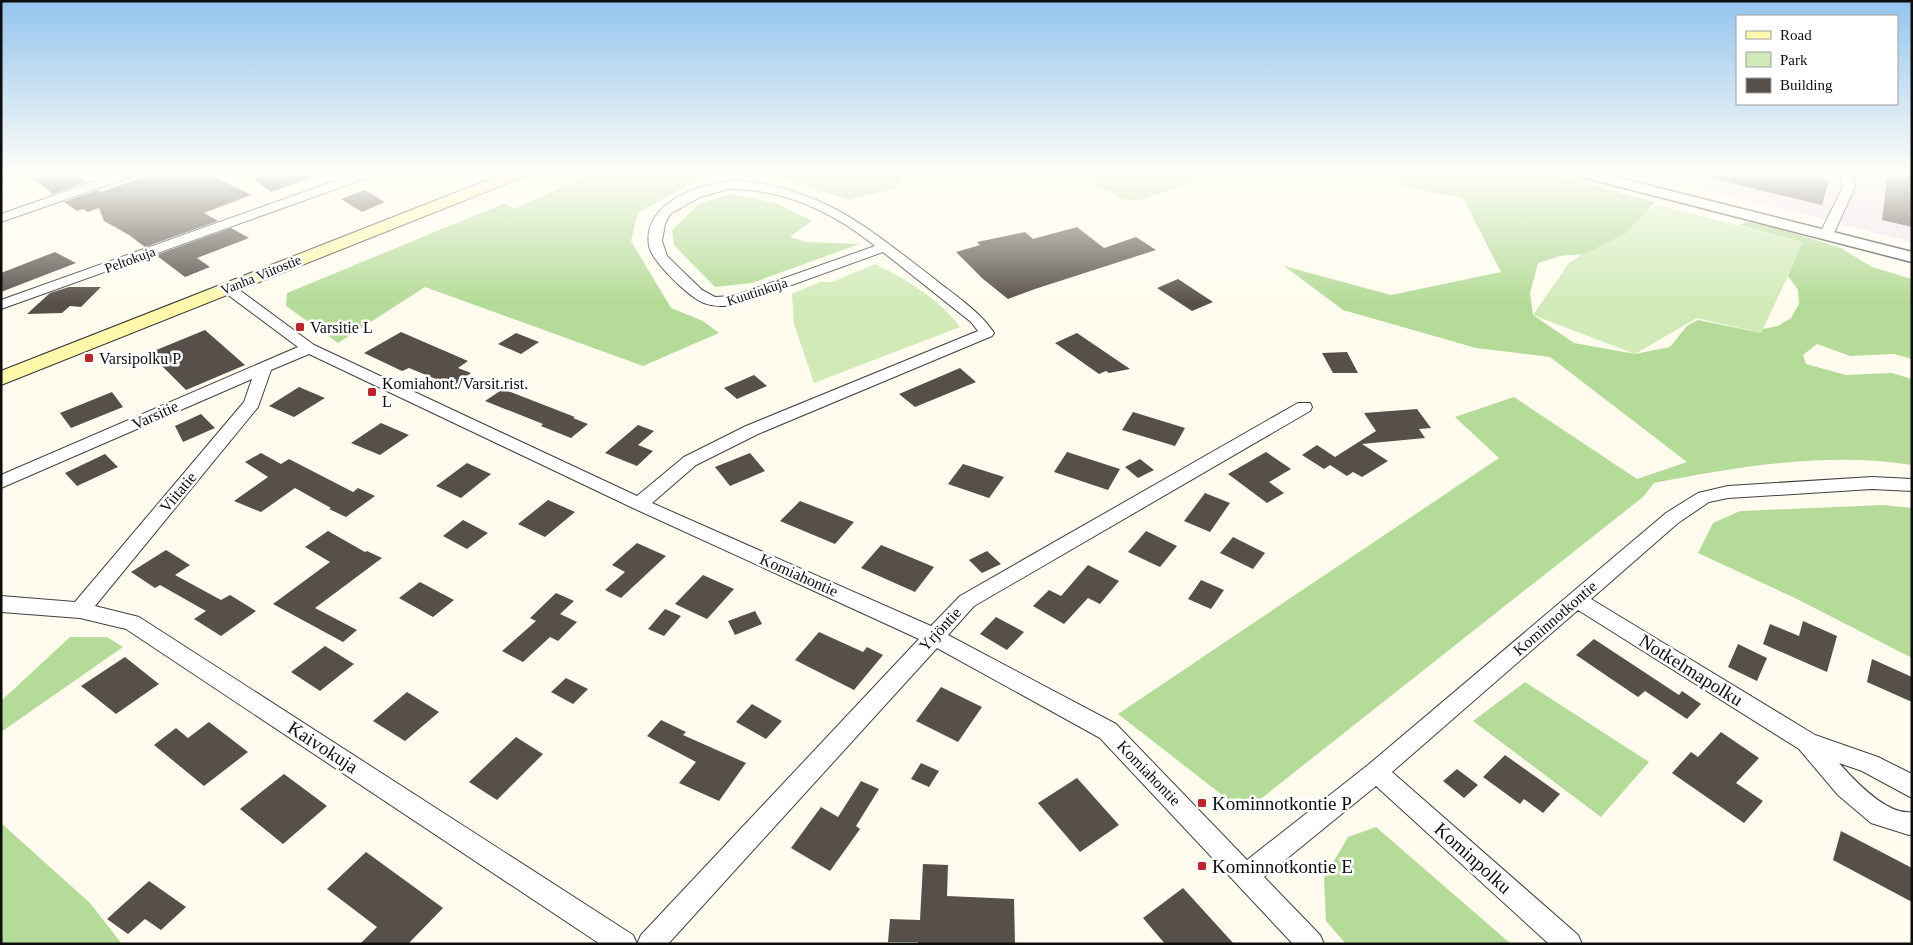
<svg xmlns="http://www.w3.org/2000/svg" width="1913" height="945" font-family="Georgia,serif">
  <rect width="100%" height="100%" fill="#fffcef"/>
  <path fill="#ece2ed" d="M1634 172H1912V242L1714 192Z"/>
  <path fill="#d1eab8" d="M1657 205 1804 242 1761 333 1697 318 1635 354 1533 315 1569 263Z
    M875 264C906 279 939 299 960 327L814 383 794 324 792 294 820 282H832Z"/>
  <path fill="#b4db97" d="M595 172H717L715 175 678 191 638 213 631 241 671 308 703 321 719 333 643 366 425 287 338 343 286 306 287 293 505 203 514 209Z
    M770 172H912L895 188 849 200 770 174Z
    M1115 172H1186L1194 178 1177 188 1137 201 1121 199 1110 191 1094 187 1092 179Z
    M1379 172H1543L1655 202 1626 233 1585 254 1560 256 1538 263 1530 293 1533 315 1574 343 1635 354 1670 347 1687 326 1698 320 1761 333 1763 329 1778 326 1791 318 1799 304 1798 290 1788 276 1803 242 1739 225 1748 222 1780 229 1841 248 1872 267 1912 279V359L1894 354 1850 356 1817 344 1803 355 1806 364 1846 375 1892 373 1912 379V465C1829 451 1735 467 1654 483L1643 497 1244 812 1118 714 1499 458 1455 417 1514 397 1637 479 1687 462 1550 357 1476 348 1343 310 1284 266 1391 295 1501 272 1463 198 1410 188Z
    M731 194 776 203 812 221 790 237 806 242 859 244 752 283 715 287 674 245 672 230 700 203Z
    M1884 505 1912 508V658L1797 599 1698 553 1713 523 1740 511Z
    M70 637H107L123 647 1 732V701Z
    M1525 682 1649 762 1601 817 1473 721Z
    M1 823 90 903 122 944H1Z
    M1376 827 1511 944H1346L1326 921 1324 878 1348 837Z"/>
  <path fill="#574f4a" d="M55 172H72L86 182 53 194 33 179Z
    M158 172H205L251 195 204 213 218 221 145 247 129 235 104 221 99 208 88 212 83 209 77 211 64 202 98 190 101 192Z
    M272 172H320L321 174 271 192 253 179Z
    M1711 172H1795L1829 180 1822 205 1710 178Z
    M1888 172H1912V227L1882 220Z
    M365 190 385 202 362 212 341 199Z
    M1077 227 1104 248 1136 237 1156 250 1035 289 1008 299 983 279 956 252 980 245 977 242 1025 232 1033 239Z
    M231 228 249 238 197 258 210 267 185 277 156 255Z
    M55 252 76 263 1 292V273Z
    M1178 279 1213 302 1192 311 1157 288Z
    M69 287H101L81 307 70 306 62 313 27 314 50 293Z
    M205 330 245 365 186 390 149 353Z
    M401 332 468 361 458 368 471 373 453 386 409 368 402 371 364 353Z
    M516 333 539 342 521 354 498 344Z
    M1077 333 1130 369 1109 373 1106 371 1099 374 1055 343Z
    M1347 352 1358 373H1333L1322 353Z
    M960 368 976 382 915 407 899 394Z
    M754 375 767 386 737 399 724 388Z
    M299 387 325 398 294 417 269 406Z
    M503 389 575 417 573 418 588 424 571 438 541 426 543 424 485 401Z
    M112 392 123 407 71 428 60 413Z
    M1417 409 1431 428 1419 429 1425 438 1362 444 1388 461 1362 477 1353 472 1347 476 1330 465 1324 469 1302 455 1317 445 1335 457 1376 431 1364 413Z
    M1133 412 1185 428 1175 446 1122 430Z
    M201 414 215 428 183 442 175 426Z
    M381 423 409 435 380 455 351 443Z
    M638 425 654 431 638 445 653 451 637 466 605 453Z
    M1067 452 1120 469 1108 490 1054 472Z
    M1266 452 1291 469 1269 482 1284 493 1267 503 1228 474Z
    M261 453 281 464 289 459 353 492 358 488 375 496 346 517 329 509 331 508 295 488 261 512 234 501 268 477 245 462Z
    M750 453 765 471 730 486 715 467Z
    M105 454 118 467 77 486 65 473Z
    M1140 459 1154 470 1138 478 1125 467Z
    M467 463 491 474 461 498 436 486Z
    M963 464 1004 477 989 498 948 484Z
    M1205 493 1230 503 1210 532 1184 521Z
    M548 500 575 512 545 537 518 524Z
    M800 501 854 522 835 544 780 521Z
    M463 520 488 533 467 549 443 536Z
    M328 531 365 552 367 551 382 558 315 608 357 630 343 642 273 604 330 562 305 547Z
    M1146 531 1177 546 1160 567 1128 552Z
    M1233 537 1265 553 1253 569 1220 553Z
    M637 543 666 556 621 598 605 590 625 572 612 565Z
    M881 545 934 567 915 592 861 568Z
    M166 550 190 565 175 575 221 600 230 595 256 611 221 636 194 619 206 611 160 585 155 588 131 572Z
    M987 551 1001 564 982 573 969 560Z
    M1088 565 1119 581 1100 604 1088 598 1064 624 1033 606 1049 590 1061 596Z
    M703 575 734 589 707 619 675 604Z
    M1201 580 1224 590 1211 609 1188 599Z
    M420 582 454 600 433 617 399 598Z
    M556 593 574 601 560 614 577 622 558 641 550 637 523 662 502 651 536 621 530 618Z
    M665 609 681 616 664 636 648 629Z
    M755 611 762 624 735 635 728 621Z
    M996 617 1024 632 1007 650 980 634Z
    M1803 621 1837 636 1827 672 1763 644 1770 624 1799 636Z
    M819 632 863 652 867 647 883 655 854 690 795 660Z
    M1594 639 1679 695 1682 691 1701 704 1687 719 1645 691 1638 697 1576 655Z
    M1738 644 1767 658 1757 681 1728 667Z
    M325 646 354 664 320 691 291 672Z
    M125 657 159 684 116 714 81 686Z
    M1872 659 1912 677V702L1867 682Z
    M566 678 588 689 573 704 551 692Z
    M941 687 982 707 958 742 916 721Z
    M407 692 439 712 405 741 373 721Z
    M752 704 782 721 766 739 736 722Z
    M661 720 686 732 683 735 746 763 719 801 679 783 696 762 647 736Z
    M209 722 248 752 204 786 154 745 176 728 188 738Z
    M1721 732 1759 758 1736 783 1763 801 1744 823 1672 773 1691 752 1698 757Z
    M516 737 543 754 497 800 469 782Z
    M1505 755 1560 794 1543 813 1524 799 1520 804 1483 777Z
    M921 763 939 771 929 787 911 779Z
    M1457 769 1478 785 1464 798 1443 781Z
    M284 774 327 806 283 844 240 809Z
    M1077 778 1119 825 1080 852 1038 803Z
    M861 781 879 789 856 826 860 829 830 871 791 848 821 807 838 817Z
    M1841 831 1912 868V902L1833 860Z
    M366 852 443 908 408 944H360L377 927 327 889Z
    M923 864 948 865 947 896 1014 899 1015 944H918V942H888L890 919 920 920Z
    M149 881 186 907 161 930 145 919 128 934 107 919Z
    M1183 888 1234 944H1165L1143 918Z"/>
  <g fill="none" stroke-linecap="round" stroke-linejoin="round">
    <g stroke="#414141" stroke-width="2">
      <path id="minor" d="M121 172H138L136 175 1 222V214Z
        M360 172H377L375 175 1 309V300Z
        M1836 172H1849L1853 176 1855 187 1833 235 1826 239 1819 235 1843 187 1841 177Z
        M737 181C822 187 868 228 932 277 954 295 979 310 994 333L992 336 758 434 696 465 652 503 931 626 960 596 1298 403H1310L1312 407 1310 411 974 606 948 635 1116 724 1247 860 1368 765 1666 513 1698 493 1728 486 1872 477 1912 479V491L1872 489 1728 498 1709 502 1678 523 1591 599 1815 735 1878 757 1912 774V798L1862 771 1839 763C1854 780 1887 816 1912 812V834L1909 835 1871 823 1838 795 1799 749 1578 610 1392 772 1578 935 1582 944H1549L1376 786 1264 877 1320 935 1324 944H1293L1100 738 937 648 668 944H600L126 629 80 618 1 612V596L75 602 244 402 252 379 1 488V475L298 347 224 292 222 289 224 286H234L314 345 637 496 684 457 746 426 978 331 971 322 883 252 742 303C729 306 717 308 704 303 690 298 652 262 649 246 642 202 703 181 737 181ZM729 189C784 189 833 212 875 246L734 296 715 297 702 290 667 256 662 241 665 224 670 214 700 197ZM309 354 633 508 919 639 641 935 637 944 633 935 139 617 95 606 258 407 271 370Z"/>
    </g>
    <g stroke="#414141" stroke-width="3">
      <path id="tertiary" d="M1572 172H1596L1912 252V262L1574 175Z"/>
    </g>
    <g stroke="#303030" stroke-width="2">
      <path id="secondary" d="M508 172H530L528 175 1 385V371Z"/>
    </g>
    <use href="#minor" fill="#fff" fill-rule="evenodd"/>
    <use href="#tertiary" fill="#fff" fill-rule="evenodd"/>
    <use href="#secondary" fill="#fff7aa" fill-rule="evenodd"/>
  </g>
  <linearGradient id="sky" x2="0" y2="1"><stop stop-color="#93c4ee"/><stop offset="0.57" stop-color="#fffef8"/><stop offset="1" stop-color="#fffef8" stop-opacity="0"/></linearGradient>
  <rect width="1913" height="304" fill="url(#sky)"/>
  <g fill="#c02428" stroke="#fff" stroke-width="2">
    <rect x="295" y="322" width="10" height="10" rx="2.5"/>
    <rect x="84" y="353" width="10" height="10" rx="2.5"/>
    <rect x="367" y="387" width="10" height="10" rx="2.5"/>
    <rect x="1197" y="798" width="10" height="10" rx="2.5"/>
    <rect x="1197" y="861" width="10" height="10" rx="2.5"/>
  </g>
  <g text-anchor="middle" dominant-baseline="central" stroke-width="5" stroke-linejoin="round" paint-order="stroke">
    <g font-size="14" fill="#0e0e0e" stroke="#fff">
      <text transform="translate(130 260) rotate(-20)">Peltokuja</text>
      <text transform="translate(261 275) rotate(-22)">Vanha Viitostie</text>
      <text transform="translate(757 292) rotate(-18)">Kuutinkuja</text>
    </g>
    <g font-size="16" fill="#0e0e0e" stroke="#fff" text-anchor="start">
      <text x="310" y="327">Varsitie L</text>
      <text x="99" y="358">Varsipolku P</text>
      <text x="382" y="383">Komiahont./Varsit.rist.<tspan x="382" dy="18">L</tspan></text>
    </g>
    <g font-size="16" fill="#0e0e0e" stroke="#fff">
      <text transform="translate(155 415) rotate(-24)">Varsitie</text>
      <text transform="translate(178 492) rotate(-50)">Viitatie</text>
      <text transform="translate(799 575) rotate(24)">Komiahontie</text>
      <text transform="translate(1555 618) rotate(-41)">Kominnotkontie</text>
      <text transform="translate(940 629) rotate(-47)">Yrjöntie</text>
      <text transform="translate(1149 773) rotate(46)">Komiahontie</text>
    </g>
    <g font-size="19" fill="#0e0e0e" stroke="#fff">
      <text transform="translate(1691 670) rotate(32)">Notkelmapolku</text>
      <text transform="translate(323 747) rotate(33)">Kaivokuja</text>
      <text transform="translate(1473 858) rotate(42)">Kominpolku</text>
    </g>
    <g font-size="19" fill="#0e0e0e" stroke="#fff" text-anchor="start">
      <text x="1212" y="803">Kominnotkontie P</text>
      <text x="1212" y="866">Kominnotkontie E</text>
    </g>
  </g>
  <rect width="1913" height="945" fill="none" stroke="#0e0e0e" stroke-width="5"/>
  <rect x="1736" y="15" width="162" height="90" fill="#ffffff" stroke="#9f9f9f"/>
  <rect x="1746" y="31" width="25" height="8" fill="#fff7aa" stroke="#9f9f9f"/>
  <text x="1780" y="40" font-size="15" fill="#0e0e0e">Road</text>
  <rect x="1746" y="52" width="25" height="15" fill="#d1eab8" stroke="#9f9f9f"/>
  <text x="1780" y="65" font-size="15" fill="#0e0e0e">Park</text>
  <rect x="1746" y="78" width="25" height="15" fill="#574f4a" stroke="#9f9f9f"/>
  <text x="1780" y="90" font-size="15" fill="#0e0e0e">Building</text>
</svg>
